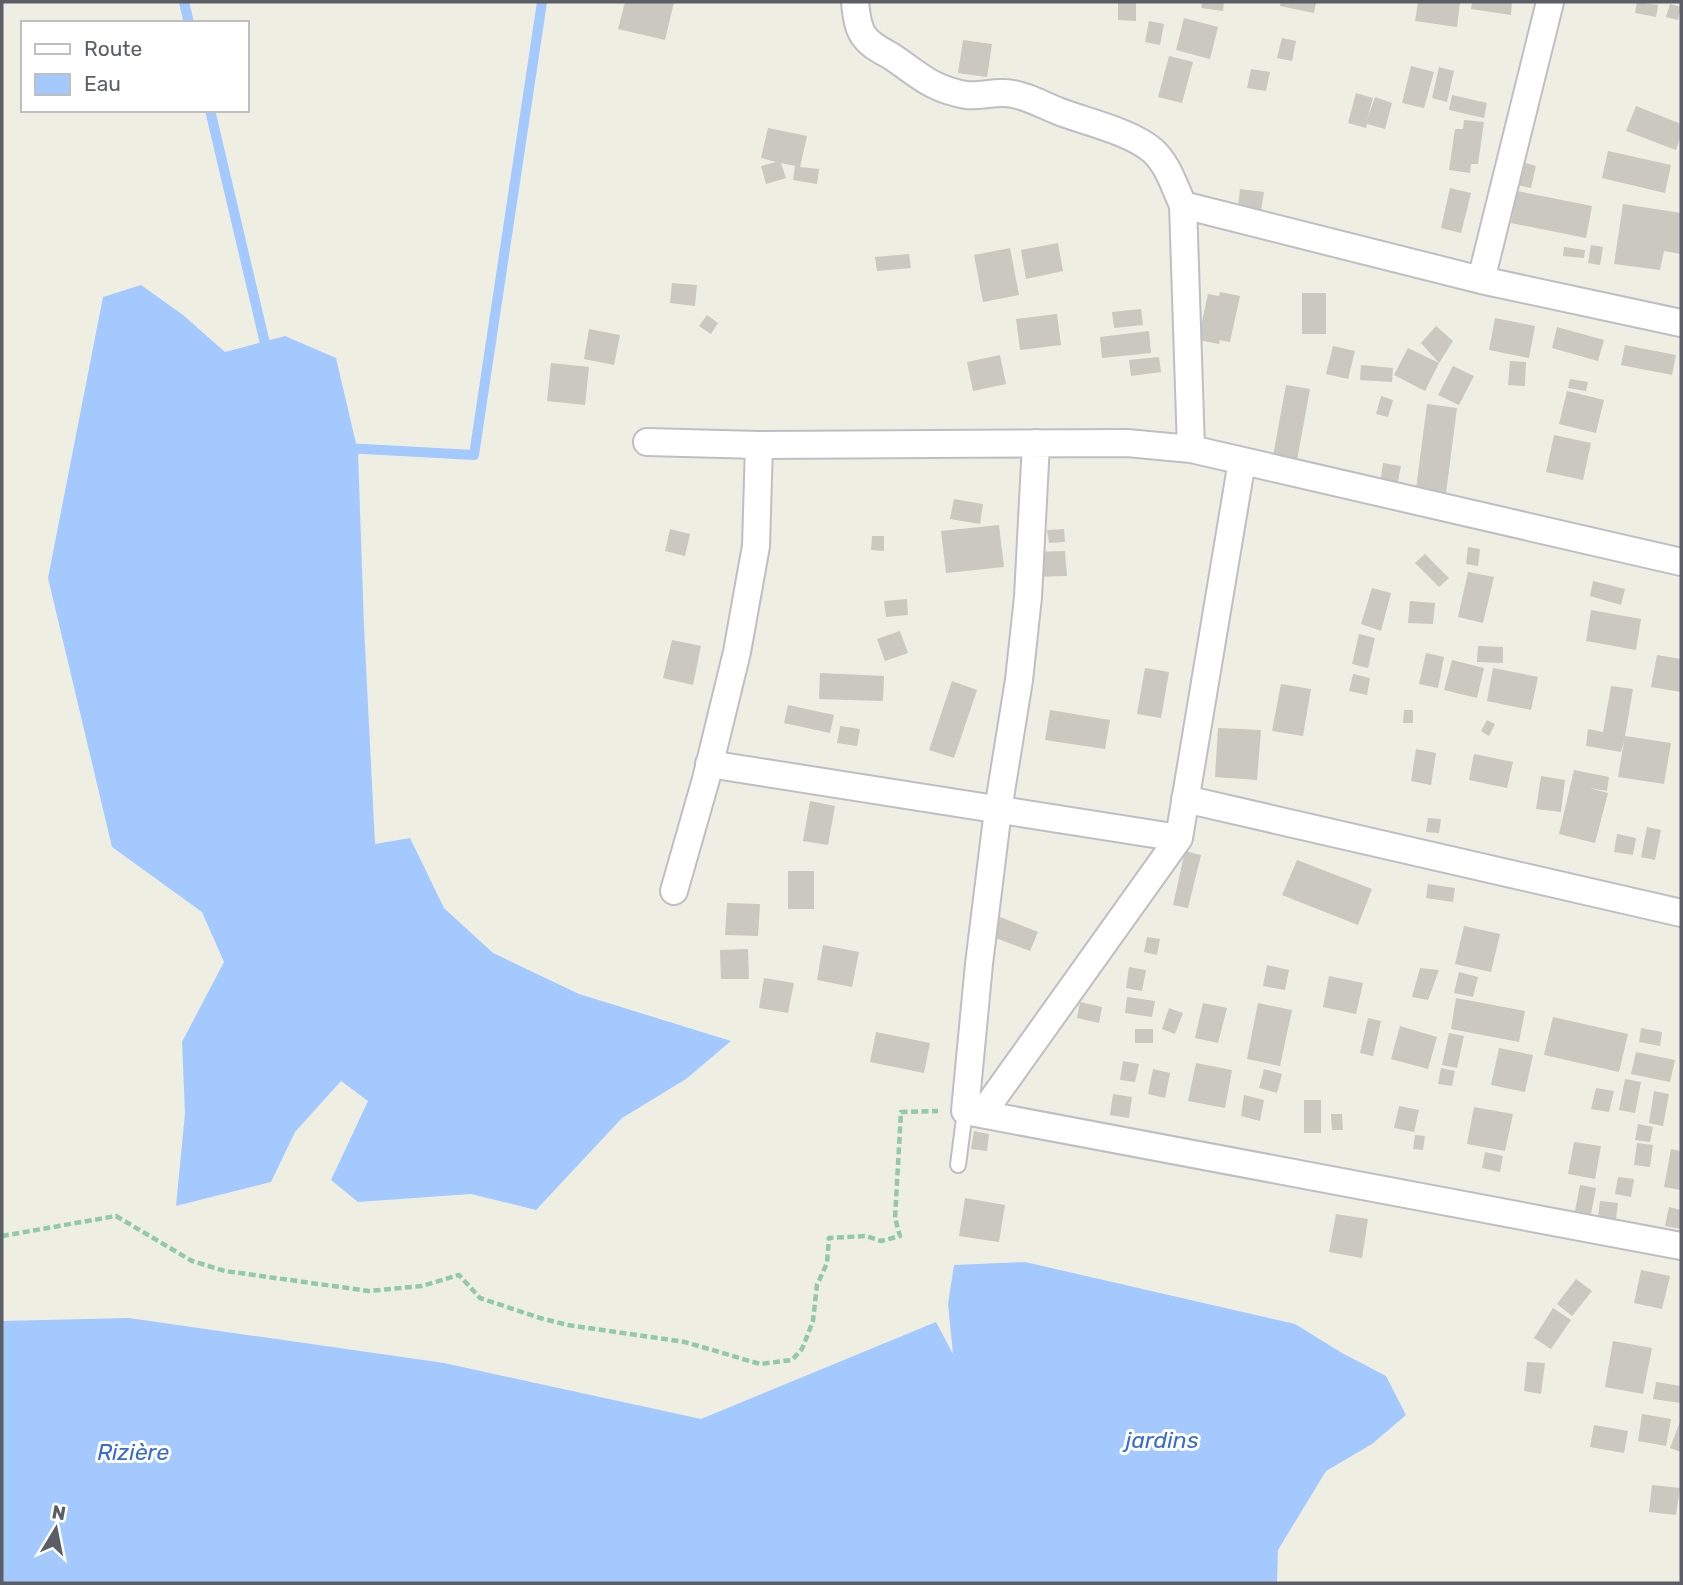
<svg xmlns="http://www.w3.org/2000/svg" width="1683" height="1585" font-family="Rubik,sans-serif">
  <rect width="100%" height="100%" fill="#efeee2"/>
  <path fill="#a3c9ff" d="M141 285 183 315 225 352 285 336 336 358 358 452 364 626 375 844 410 838 444 908 493 953 579 994 731 1041 686 1079 622 1118 536 1210 471 1194 358 1202 331 1180 368 1101 341 1081 295 1132 271 1182 176 1206 185 1113 182 1042 224 962 202 912 112 847 48 578 103 297Z
    M1025 1262 1295 1324 1342 1353 1386 1376 1406 1415 1372 1444 1326 1471 1278 1550 1277 1583H2V1321L129 1318 444 1363 701 1419 936 1322 953 1354 948 1304 954 1265Z"/>
  <g fill="none" stroke-linecap="round" stroke-linejoin="round">
    <path stroke="#a3c9ff" stroke-width="10" d="M184 2 189 23
      M210 110 267 352
      M345 448 474 455 542 2"/>
  </g>
  <path fill="#cac8bf" d="M625 2H674L665 40 618 29Z
    M1118 2H1136V21L1118 20Z
    M1202 2H1224L1223 11 1201 8Z
    M1281 2H1316L1314 13 1280 6Z
    M1418 2H1460L1457 27 1415 21Z
    M1472 2H1512L1511 15 1471 9Z
    M1637 2 1658 5 1656 17 1635 13Z
    M1670 4 1681 7 1678 20 1666 17Z
    M1184 18 1218 27 1210 59 1176 50Z
    M1149 21 1164 24 1160 45 1145 42Z
    M1282 38 1296 41 1292 61 1277 58Z
    M963 40 992 44 987 77 958 73Z
    M1169 56 1193 62 1182 103 1158 97Z
    M1411 66 1434 72 1424 108 1402 103Z
    M1439 67 1454 71 1447 102 1432 98Z
    M1251 69 1270 72 1266 91 1247 88Z
    M1356 93 1373 98 1367 120 1375 97 1392 103 1385 129 1367 124 1366 128 1348 123Z
    M1452 95 1487 103 1484 118 1449 110Z
    M1636 106 1681 124V135L1676 150 1626 131Z
    M1464 120 1484 122 1478 164H1471L1470 173 1449 170 1455 129H1463Z
    M768 128 807 136 800 167 819 169 817 184 793 180 795 166 781 163 786 178 766 184 761 166 776 162 761 158Z
    M1608 151 1671 165 1665 193 1602 178Z
    M1522 162 1536 166 1531 188 1517 185Z
    M1450 188 1471 193 1461 233 1441 228Z
    M1240 189 1264 192 1261 211 1238 208Z
    M1517 191 1592 206 1586 238 1511 223Z
    M1623 204 1681 213V254L1664 251 1660 270 1614 264Z
    M1058 243 1063 271 1026 279 1021 250Z
    M1591 245 1603 247 1600 265 1588 263Z
    M1564 247 1585 250 1584 258 1563 256Z
    M1010 248 1019 295 983 302 974 255Z
    M909 254 911 268 877 271 875 257Z
    M672 283 697 285 695 306 670 303Z
    M1220 292 1240 296 1230 342 1220 340 1219 344 1198 340 1208 294 1219 296Z
    M1302 293H1326V334H1302Z
    M1141 309 1143 325 1114 328 1112 312Z
    M1057 314 1061 345 1020 350 1016 319Z
    M707 315 718 323 711 334 699 326Z
    M1495 318 1535 326 1529 358 1489 350Z
    M1436 326 1453 341 1439 363 1421 343Z
    M1557 327 1604 340 1598 361 1552 348Z
    M589 329 620 335 614 365 584 359Z
    M1149 331 1151 353 1102 358 1100 337Z
    M1625 345 1676 355 1672 375 1621 365Z
    M1333 346 1355 351 1348 379 1326 374Z
    M1408 348 1439 363 1425 391 1394 375Z
    M1000 355 1006 384 973 391 967 362Z
    M1159 357 1161 372 1131 376 1129 360Z
    M1510 361 1526 362 1525 386 1508 385Z
    M551 363 589 367 585 405 547 401Z
    M1361 365 1393 368 1392 382 1360 380Z
    M1453 366 1474 376 1459 405 1438 395Z
    M1570 379 1588 382 1586 391 1568 388Z
    M1286 385 1310 389 1297 460 1273 456Z
    M1567 391 1604 400 1596 433 1559 424Z
    M1381 396 1393 400 1388 417 1376 414Z
    M1427 404 1457 408 1446 493 1416 489Z
    M1554 435 1591 443 1583 480 1546 472Z
    M1383 463 1401 466 1397 486 1380 483Z
    M954 499 983 504 980 524 950 519Z
    M999 525 1004 567 946 573 941 531Z
    M670 529 690 534 685 556 665 551Z
    M1064 529 1065 542 1049 543 1047 530Z
    M872 536H884V551L871 550Z
    M1468 547 1480 549 1478 566 1466 564Z
    M1065 551 1067 576 1033 577 1031 552Z
    M1425 554 1449 578 1439 587 1415 563Z
    M1468 572 1494 577 1483 623 1458 617Z
    M1593 581 1625 589 1621 605 1590 596Z
    M1372 588 1391 593 1381 631 1361 624Z
    M907 599 908 615 886 617 884 601Z
    M1410 601 1435 603 1433 624 1408 623Z
    M1591 610 1641 619 1636 650 1586 641Z
    M900 631 908 653 885 661 877 639Z
    M1359 634 1375 638 1368 668 1352 664Z
    M672 640 701 646 693 685 663 678Z
    M1478 646 1503 647V663L1477 662Z
    M1426 653 1444 657 1438 688 1419 684Z
    M1657 655 1681 659V692L1651 687Z
    M1452 660 1484 668 1477 698 1444 690Z
    M1145 668 1169 672 1161 718 1137 714Z
    M1493 668 1538 677 1531 710 1487 701Z
    M820 673 884 676 883 701 819 699Z
    M1353 674 1370 678 1367 695 1349 691Z
    M952 681 977 690 954 758 929 750Z
    M1281 684 1311 689 1303 736 1272 731Z
    M1611 686 1633 689 1625 736 1671 743 1664 784 1618 777 1624 741 1621 752 1586 746 1588 729 1603 732Z
    M788 705 834 715 830 733 784 723Z
    M1050 710 1110 720 1105 749 1045 740Z
    M1404 710H1413V723H1403Z
    M1487 720 1495 724 1489 736 1481 731Z
    M840 726 860 729 857 746 837 743Z
    M1218 728 1261 730 1257 780 1215 777Z
    M1416 749 1436 753 1431 785 1411 781Z
    M1474 754 1513 762 1507 788 1469 780Z
    M1574 770 1609 777 1607 791 1589 788 1608 793 1595 843 1559 834Z
    M1541 776 1565 780 1561 812 1536 809Z
    M810 801 835 806 828 845 803 841Z
    M1428 818 1441 819 1439 833 1426 832Z
    M1647 827 1661 830 1655 860 1641 857Z
    M1617 834 1636 838 1633 855 1614 852Z
    M1185 851 1201 855 1188 908 1173 905Z
    M1297 860 1372 889 1358 925 1282 895Z
    M788 871H814V909H788Z
    M1428 884 1455 888 1453 902 1426 898Z
    M727 903 760 904 758 936 725 935Z
    M1000 917 1038 932 1030 951 993 937Z
    M1464 926 1500 934 1491 972 1455 964Z
    M1147 937 1160 939 1157 955 1144 952Z
    M823 945 859 952 852 987 817 980Z
    M748 949 749 979H721L720 950Z
    M1267 965 1289 970 1285 990 1263 986Z
    M1129 967 1146 970 1142 991 1126 988Z
    M1420 968 1439 970 1428 1000 1412 997Z
    M1459 972 1478 977 1473 997 1454 993Z
    M1329 976 1363 983 1356 1014 1323 1007Z
    M764 978 794 983 788 1013 759 1008Z
    M1127 997 1155 1001 1152 1017 1125 1013Z
    M1456 998 1525 1011 1519 1042 1451 1029Z
    M1080 1002 1102 1007 1099 1023 1077 1018Z
    M1203 1003 1227 1008 1218 1043 1195 1038Z
    M1258 1003 1292 1010 1280 1066 1247 1059Z
    M1169 1008 1183 1013 1175 1034 1162 1029Z
    M1553 1017 1628 1034 1619 1072 1544 1055Z
    M1368 1018 1381 1021 1373 1056 1360 1053Z
    M1400 1026 1437 1037 1428 1069 1391 1059Z
    M1641 1028 1662 1032 1660 1046 1639 1042Z
    M1135 1029H1153V1043H1135Z
    M876 1032 930 1043 924 1073 870 1062Z
    M1449 1033 1464 1036 1457 1068 1442 1065Z
    M1499 1048 1533 1055 1525 1092 1491 1085Z
    M1636 1052 1675 1060 1670 1082 1631 1074Z
    M1123 1061 1139 1064 1135 1082 1120 1080Z
    M1196 1063 1232 1070 1225 1108 1188 1101Z
    M1441 1068 1455 1071 1452 1086 1438 1084Z
    M1153 1069 1170 1073 1165 1098 1148 1094Z
    M1264 1069 1282 1074 1277 1093 1259 1088Z
    M1625 1079 1641 1082 1635 1113 1619 1110Z
    M1596 1088 1614 1091 1609 1112 1591 1109Z
    M1654 1091 1669 1094 1663 1126 1649 1123Z
    M1113 1094 1132 1097 1129 1118 1110 1115Z
    M1244 1095 1264 1100 1260 1121 1241 1116Z
    M1304 1100H1321V1133H1304Z
    M1399 1106 1419 1110 1414 1132 1394 1128Z
    M1474 1107 1513 1114 1505 1151 1467 1144Z
    M1331 1114H1342L1343 1130H1332Z
    M1638 1124 1653 1127 1650 1142 1635 1140Z
    M974 1131 989 1134 987 1151 971 1149Z
    M1415 1135 1425 1136 1423 1150 1413 1149Z
    M1574 1142 1601 1146 1595 1179 1568 1174Z
    M1637 1143 1653 1145 1650 1167 1634 1165Z
    M1671 1149 1681 1151V1190L1664 1187Z
    M1485 1152 1503 1156 1500 1172 1482 1168Z
    M1618 1177 1634 1179 1631 1197 1615 1194Z
    M1580 1185 1596 1188 1591 1214 1575 1211Z
    M965 1198 1005 1205 999 1242 959 1236Z
    M1600 1201 1618 1203 1616 1219 1598 1217Z
    M1669 1207 1681 1210V1229L1665 1226Z
    M1336 1214 1368 1219 1362 1258 1329 1252Z
    M1641 1270 1670 1276 1662 1309 1634 1303Z
    M1576 1279 1592 1291 1572 1316 1557 1304Z
    M1553 1308 1571 1320 1551 1349 1534 1338Z
    M1613 1341 1652 1348 1643 1394 1605 1387Z
    M1527 1362 1545 1363 1541 1394 1524 1391Z
    M1656 1382 1681 1386V1403L1653 1399Z
    M1642 1414 1671 1419 1666 1446 1638 1441Z
    M1681 1419V1452L1670 1448Z
    M1594 1425 1628 1431 1624 1453 1590 1447Z
    M1652 1485 1680 1488 1676 1515 1649 1512Z"/>
  <g fill="none" stroke-linecap="round" stroke-linejoin="round">
    <g stroke="#bdbfc5" stroke-width="18">
      <path id="lane" d="M958 1165 965 1111"/>
    </g>
    <g stroke="#bdbfc5" stroke-width="30">
      <path id="street" d="M855 2C856 12 857 24 862 33 868 44 880 50 891 56 918 74 931 89 966 95 982 97 997 90 1013 94 1029 97 1043 105 1058 111 1086 122 1129 131 1152 150 1168 164 1174 186 1183 205L1481 280 1681 323
        M1183 205 1191 449
        M1481 280 1550 2
        M647 442 759 445 1127 443 1191 449 1681 562
        M1036 443 1028 597 1019 680 998 810 979 964 965 1111 1681 1246
        M709 764 1179 838
        M1185 799 1681 913
        M674 891 706 779 737 652 756 546 759 445
        M982 1114 1179 838 1242 461"/>
    </g>
    <path stroke="#93c9ab" stroke-width="4.5" stroke-dasharray="7 3.5" stroke-linecap="butt" d="M2 1236 116 1216 192 1261 225 1271 369 1291 422 1286 459 1275 480 1298 540 1318 568 1325 685 1342 760 1364 792 1360 802 1349 813 1321 817 1285 827 1263 829 1238 866 1236 881 1241 900 1236 895 1218 901 1112 938 1111"/>
    <use href="#lane" stroke="#fff" stroke-width="14"/>
    <use href="#street" stroke="#fff" stroke-width="26"/>
  </g>
  <g text-anchor="middle" dominant-baseline="central" stroke-width="6" stroke-linejoin="round" paint-order="stroke">
    <g font-size="23" font-style="italic" fill="#386bcf" stroke="#fff">
      <text x="1162" y="1440">jardins</text>
      <text x="133" y="1452">Rizière</text>
    </g>
  </g>
  <rect width="1683" height="1585" fill="none" stroke="#5b5e65" stroke-width="7"/>
  <rect x="21" y="21" width="228" height="91" fill="#ffffff" stroke="#bdbfc1" stroke-width="2"/>
  <rect x="35" y="44" width="35" height="10" fill="#ffffff" stroke="#bdbfc1" stroke-width="2"/>
  <text x="84" y="56" font-size="21" fill="#5b5e65">Route</text>
  <rect x="35" y="74" width="35" height="21" fill="#a3c9ff" stroke="#bdbfc1" stroke-width="2"/>
  <text x="84" y="91" font-size="21" fill="#5b5e65">Eau</text>
  <g transform="translate(56 1529) rotate(10)" stroke="#ffffff" stroke-width="5" paint-order="stroke">
  <path d="M0-5L12 26L0 18L-12 26Z" fill="#5b5e65"/>
  <text y="-10" font-size="19" font-weight="bold" text-anchor="middle" fill="#5b5e65">N</text>
  </g>
</svg>
